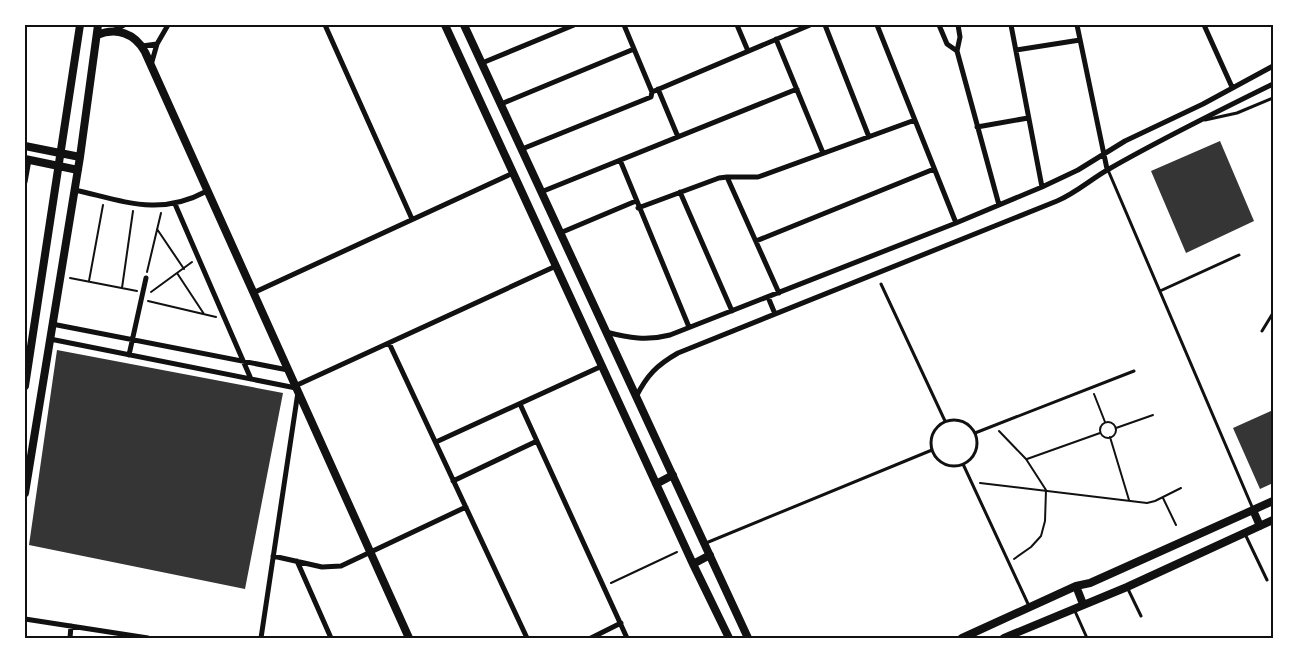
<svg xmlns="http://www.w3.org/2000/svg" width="1298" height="663" font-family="'Archivo Narrow',sans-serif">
  <rect width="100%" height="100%" fill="#fff"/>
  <path fill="#353535" d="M1220 141 1254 221 1186 253 1151 171Z
    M57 350 283 393 245 589 29 545Z
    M1273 410V483L1260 489 1233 428Z"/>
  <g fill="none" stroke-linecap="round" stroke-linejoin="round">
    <path stroke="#111" stroke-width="2" d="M157 229 184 269
      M147 272 161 213
      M177 273 204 314
      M70 278 137 291
      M89 281 103 205
      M122 288 133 211
      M151 292 192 262
      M148 301 216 317
      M1094 394 1105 422
      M1100 430a8 8 0 1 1 16 0a8 8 0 1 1-16 0Z
      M1116 428 1153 415
      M999 431 1026 459 1046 490 1045 521 1041 536 1031 547 1014 559
      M1110 437 1129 500
      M1027 459 1100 433
      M980 483 1147 503 1155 501 1181 488
      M1163 498 1176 525
      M611 583 677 552"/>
    <path stroke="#111" stroke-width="3" d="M1205 120 1237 113 1273 98
      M1108 170 1253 509
      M881 284 945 421
      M1160 291 1239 255
      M1262 331 1273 313
      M931 443a23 23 0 1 1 46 0a23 23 0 1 1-46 0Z
      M975 433 1134 371
      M963 464 1029 606
      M1245 534 1267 580
      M706 543 932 450
      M1127 587 1141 616
      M1074 609 1087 638"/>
    <path stroke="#111" stroke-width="5" d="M325 25 412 219
      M737 25 748 51
      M825 25 869 137
      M877 25 956 223
      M939 25 947 44 957 51
      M958 25 960 37 957 51 999 205
      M1011 25 1042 187
      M1077 25 1107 169
      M1204 25 1232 87
      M113 31 124 25
      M776 39 823 153
      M142 46 157 44
      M1016 50 1080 40
      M482 63 574 25
      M151 65 157 44 168 25
      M658 89 678 137
      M652 92 810 25
      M501 104 634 49
      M977 127 1028 118
      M522 149 651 97 652 92 624 25
      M620 160 689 327
      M727 177 779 293
      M25 182 29 160
      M75 190C124 201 159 217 207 191
      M541 192 797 89
      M680 192 732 311
      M175 204 251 379
      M638 208 719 178 727 177H758L915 120
      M560 233 636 201
      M756 241 934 169
      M253 293 513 173
      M768 297 775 314
      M52 324 288 370
      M606 332C629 338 647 341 670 335L956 223 1042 187 1078 170 1125 141 1203 104 1273 66
      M50 339 296 388
      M389 343 527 638
      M129 355 146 278
      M295 386 556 266
      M636 397C647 375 657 365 678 353L1057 201C1076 193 1091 179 1109 169 1163 138 1218 111 1273 84
      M520 404 627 638
      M436 442 602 366
      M453 481 537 441
      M273 556 322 567 341 566 466 507
      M297 561 331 638
      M25 619 148 638
      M70 638 71 626
      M261 638 298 392
      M591 638 621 623"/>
    <path stroke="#111" stroke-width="8" d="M445 25 693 564 729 638
      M464 25 748 638
      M97 35C116 27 135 33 145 52L409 638
      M25 146 80 157
      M25 159 78 170
      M25 386 80 25
      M656 484 673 475
      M25 493 80 157 98 25
      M1253 510 1260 526
      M693 564 710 555
      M1076 586 1083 604
      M962 638 1076 586 1090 583 1273 501
      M1004 638 1127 587 1273 520"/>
  </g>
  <rect width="1298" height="663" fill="none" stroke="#ffffff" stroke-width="52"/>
  <rect x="26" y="26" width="1246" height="611" fill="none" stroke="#111" stroke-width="2"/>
</svg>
